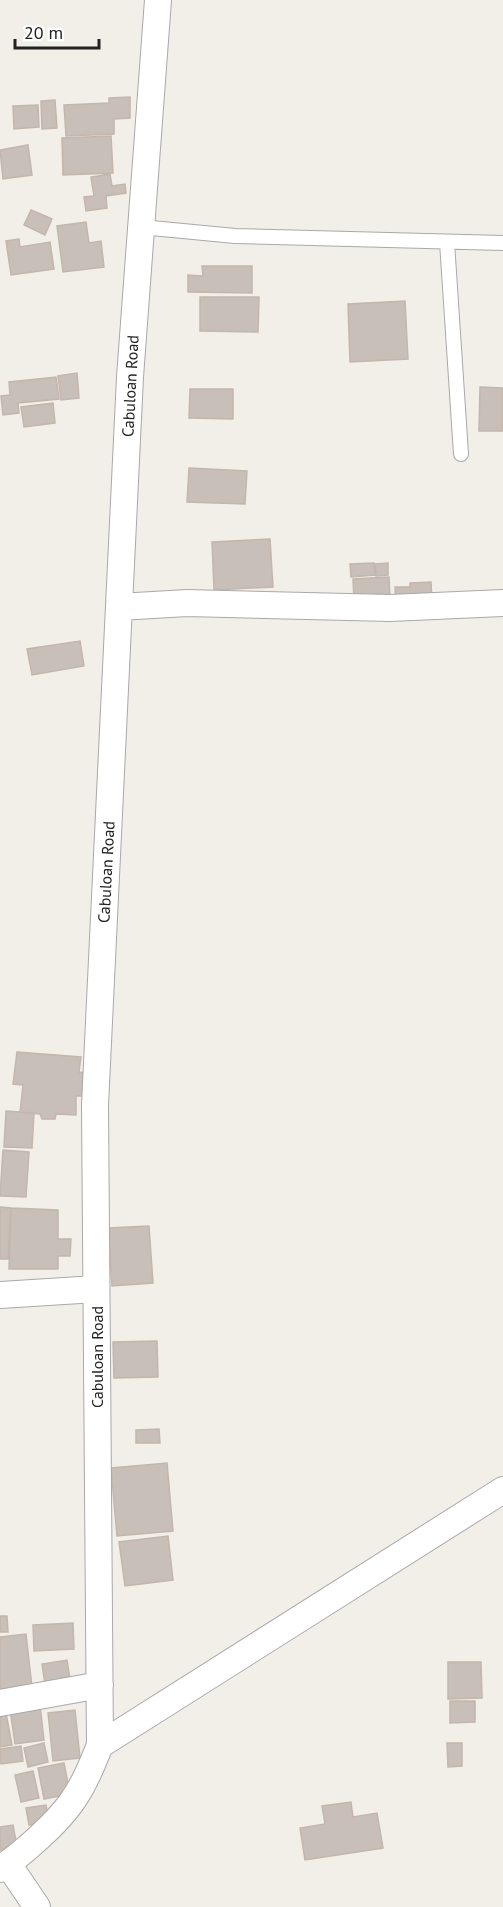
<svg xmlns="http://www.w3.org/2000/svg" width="503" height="1907" font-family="'PT Sans',sans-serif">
  <rect width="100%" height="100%" fill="#f2efe9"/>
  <path fill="#c7bfb8" stroke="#c4b6ab" stroke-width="1.5" d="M130 97V118L114 119V134L66 136 64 105 109 103V98Z
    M55 100 57 128 42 129 41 101Z
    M38 105 39 127 14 129 13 106Z
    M111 136 113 173 63 175 62 138Z
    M28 145 32 175 3 179 0 150Z
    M110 174 112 186 125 184 126 193 106 196 107 208 86 211 84 197 94 196 91 177Z
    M31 210 52 219 45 235 24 225Z
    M86 222 89 243 101 241 104 267 63 272 57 226Z
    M19 239 20 247 50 242 54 269 11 275 6 241Z
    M202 266H252V293L188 292V275L203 276Z
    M200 297H259L258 332 200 331Z
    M405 301 408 359 350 362 348 304Z
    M77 373 79 398 61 400 58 376Z
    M56 377 59 399 18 403 19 413 3 415 1 396 10 395 9 382Z
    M480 387 503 388V431H479Z
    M190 389H233V419L189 418Z
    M53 403 55 423 24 427 21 407Z
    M189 468 247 471 245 504 187 502Z
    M270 539 273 587 214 590 212 542Z
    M374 563 375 575 351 577 350 564Z
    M388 563V575L376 576 375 564Z
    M389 577 390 599 354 601 353 579Z
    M431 582 432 602 396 604 395 587H410V583Z
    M80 641 84 666 32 675 27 649Z
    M17 1052 81 1057 79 1072 88 1073 87 1096H76V1115L56 1114 55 1119H42L40 1114 20 1112 23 1085 13 1084Z
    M6 1111 34 1113 32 1148 4 1147Z
    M3 1150 29 1152 26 1197 0 1196Z
    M0 1207 11 1208 8 1259H0Z
    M11 1208 58 1210V1239H71L70 1256H58V1269H9Z
    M149 1226 153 1283 112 1286 108 1228Z
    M157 1341 158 1377 114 1378 113 1342Z
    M159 1429 160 1443H136V1430Z
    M167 1463 173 1531 117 1536 111 1468Z
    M168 1536 173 1580 125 1586 119 1542Z
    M0 1616H7L8 1632H0Z
    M73 1623 74 1649 34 1651 33 1625Z
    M26 1634 32 1687 0 1691V1637Z
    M67 1660 70 1679 45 1684 42 1664Z
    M448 1662H481L482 1698 448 1699Z
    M450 1701H475V1722L450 1723Z
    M40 1705 44 1740 15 1744 10 1709Z
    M5 1708 12 1745 0 1747V1709Z
    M75 1710 80 1758 53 1761 48 1713Z
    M44 1743 48 1762 28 1767 24 1748Z
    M447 1743H462V1766L448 1767Z
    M21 1746 23 1761 1 1764 0 1749Z
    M64 1763 70 1794 44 1799 38 1768Z
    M33 1771 39 1798 21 1802 15 1775Z
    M351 1802 353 1817 377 1813 383 1848 305 1860 300 1828 325 1824 322 1806Z
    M46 1805 49 1821 29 1825 26 1808Z
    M13 1825 17 1847 0 1850V1827Z"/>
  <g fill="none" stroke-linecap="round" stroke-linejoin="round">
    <g stroke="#a9a9a9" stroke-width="16">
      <path id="service" d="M141 227 235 236 503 243
        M447 242 461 454"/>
    </g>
    <g stroke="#a9a9a9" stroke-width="28">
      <path id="minor" d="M119 607 187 603 390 608 503 603
        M0 1295 96 1289
        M0 1703 100 1685
        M100 1745 95 1105 130 377 158 0
        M8 1864 37 1907
        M0 1869C22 1854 56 1824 71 1803 84 1785 92 1765 100 1745L503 1490"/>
    </g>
    <use href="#service" stroke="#fff" stroke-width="14"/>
    <use href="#minor" stroke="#fff" stroke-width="26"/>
  </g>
  <g text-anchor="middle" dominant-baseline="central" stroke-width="5" stroke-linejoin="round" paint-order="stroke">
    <g font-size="16" fill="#222" stroke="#fff">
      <text transform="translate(130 386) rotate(-87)">Cabuloan Road</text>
      <text transform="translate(106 872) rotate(-87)">Cabuloan Road</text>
      <text transform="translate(97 1357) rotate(-90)">Cabuloan Road</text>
    </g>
  </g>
  <path d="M15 39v9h84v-9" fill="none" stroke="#222222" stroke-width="3"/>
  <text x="24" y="39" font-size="18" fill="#222222" stroke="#ffffff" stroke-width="4.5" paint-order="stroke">20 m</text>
</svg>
